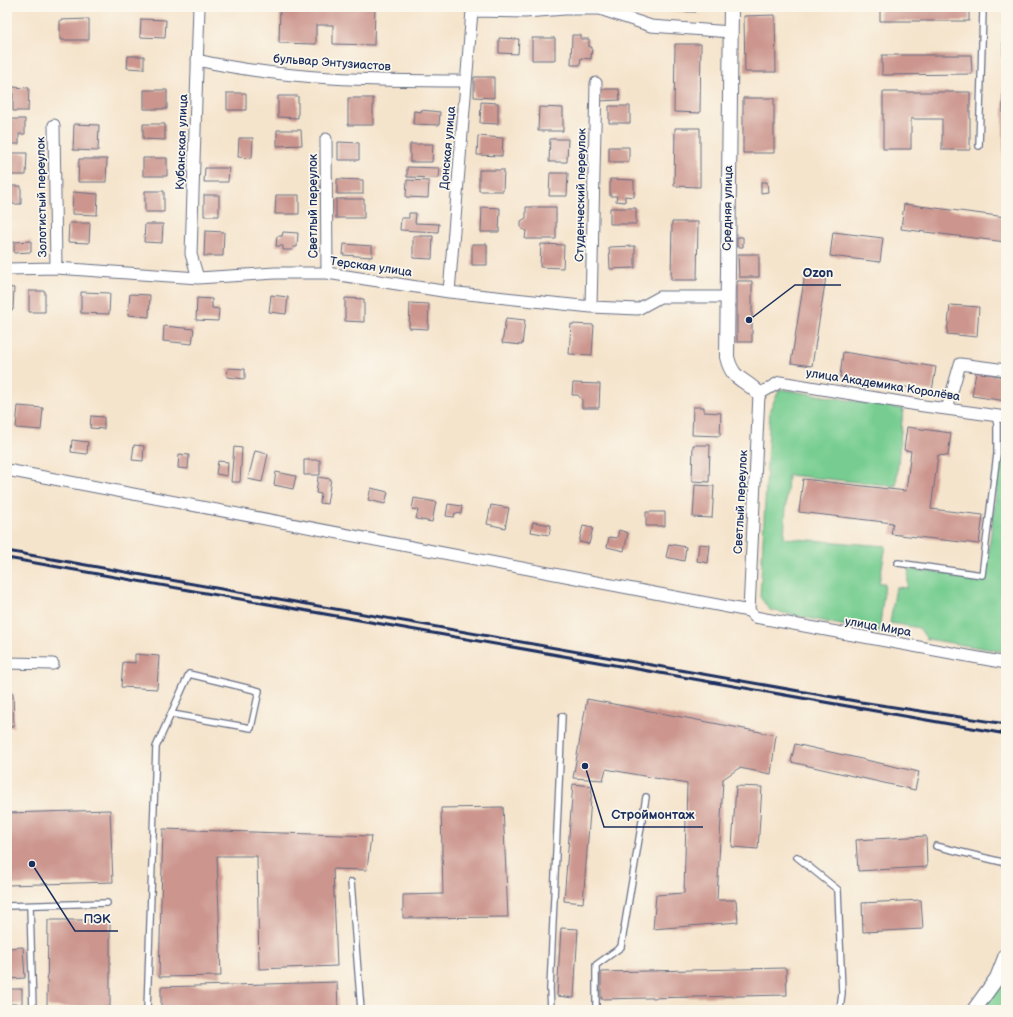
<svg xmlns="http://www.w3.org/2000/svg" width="1013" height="1017" font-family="'Balsamiq Sans',sans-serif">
  <rect width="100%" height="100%" fill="#fbf7ec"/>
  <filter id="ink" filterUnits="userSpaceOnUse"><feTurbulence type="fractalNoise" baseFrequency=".025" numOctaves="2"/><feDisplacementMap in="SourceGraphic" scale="8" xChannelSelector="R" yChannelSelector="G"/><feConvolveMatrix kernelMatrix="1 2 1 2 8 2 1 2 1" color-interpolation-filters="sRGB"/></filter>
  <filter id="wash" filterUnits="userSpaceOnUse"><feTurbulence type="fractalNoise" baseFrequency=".012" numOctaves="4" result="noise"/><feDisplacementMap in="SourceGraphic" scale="16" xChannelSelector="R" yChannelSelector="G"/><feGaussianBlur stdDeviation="0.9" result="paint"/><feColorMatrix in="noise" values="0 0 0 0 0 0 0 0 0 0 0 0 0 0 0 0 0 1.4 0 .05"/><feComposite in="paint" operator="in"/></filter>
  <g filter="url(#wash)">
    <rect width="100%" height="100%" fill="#f5e4cc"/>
    <path fill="#77cd91" stroke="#497e78" d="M780 389 903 409 896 486 788 475 784 538 886 546 879 583H885L879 633 770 610 760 597 770 409Z
      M1002 448H1006V652L927 639 919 628 890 623 896 587 907 588 909 569 985 578Z
      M1006 980V1010H981L1002 981Z"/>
    <g id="blocks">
      <path fill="#cc968e" d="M280 7H375L374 45 333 44V25H316V44L279 43Z
        M667 7H696V12L666 11Z
        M880 7H969V21H880Z
        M775 15 776 72H745L744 16Z
        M1003 18H1006V163H1003Z
        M89 19V40H60V20Z
        M141 19 166 20 165 38 140 37Z
        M572 35H581V39H589V47H592L591 59 581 58 580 65H571Z
        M499 38 519 39 518 54 499 53Z
        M532 38H555V60H532Z
        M675 44H701L700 113 674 112Z
        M882 55H971L972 74 882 75Z
        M128 56H144V69L127 68Z
        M474 77H494V98L474 97Z
        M13 87 29 88 28 111H13Z
        M600 89H619L620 100 600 101Z
        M144 90H167V109H144Z
        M883 92H970V150H942V119H911V149H883Z
        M227 93H246V110H227Z
        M278 96H298V118L278 117Z
        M348 98H373V125H348Z
        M743 98H774V153H743Z
        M481 102 498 103V124L480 123Z
        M609 106H630V123H609Z
        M539 107 563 108V131H538Z
        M421 110 440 112 439 125 413 124 414 111 421 112Z
        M7 119H25V134H19V144H7Z
        M74 124 99 125 98 151 73 150Z
        M143 124H165V140L143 139Z
        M675 128H700V187L674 186Z
        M277 130H301L302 145 277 146Z
        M478 136 503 138 502 156 477 155Z
        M239 138H253L252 158 238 157Z
        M550 139H568L567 162H549Z
        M338 142 359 143V160H338Z
        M410 144H433L432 162H410Z
        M609 147H629V162H609Z
        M7 153H27L26 175H7Z
        M143 158H167V176H143Z
        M79 159H107L106 182H78Z
        M407 167 440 168 439 178 407 177Z
        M205 168H229L228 182H204Z
        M479 170H504L503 191H479Z
        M550 173H568L567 196H549Z
        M337 179 363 180V194H337Z
        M610 179 634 180V197L625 196V202L616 201 617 196H610Z
        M407 180 429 181 428 198 406 197Z
        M761 182H767L768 192 761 193Z
        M7 186H21V204H7Z
        M145 191H164V212H145Z
        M73 192 98 194 97 215 72 214Z
        M204 195H219V216H204Z
        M276 195H299V214H275Z
        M336 199H364V218H336Z
        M904 204 1006 217V242L901 229Z
        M482 207 500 208 499 232H481Z
        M526 207H556V239H525L526 231 521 228V221L526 218Z
        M610 208H636V224H610Z
        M409 213H416L415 223 439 224 438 232 400 230 401 218H409Z
        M672 222H698L697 280H671Z
        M69 223H90L89 243 68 242Z
        M145 224H163L162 243 144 242Z
        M205 231 224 232 223 256H204Z
        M283 232 298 233 297 247H293L292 250H283V246H276L277 236H282Z
        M833 232 883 238 880 262 830 256Z
        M413 236H433L432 259 413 258Z
        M737 237H743V247H737Z
        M31 241V252L14 253V242Z
        M344 244 372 246V257L343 255Z
        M472 244H487V265H472Z
        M541 244 564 245 563 268 540 267Z
        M635 246V268L610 269 609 247Z
        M738 254H759V277H739Z
        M805 274 826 277 812 366 791 363Z
        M737 281H752V342H737Z
        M7 287 14 288 13 310 7 309Z
        M29 291H45V312H29Z
        M81 292 110 293 109 314 81 313Z
        M130 294 150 295 149 317 128 315Z
        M271 295 288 297 286 314 269 312Z
        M197 298 212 299V308L219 309 218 321 196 320Z
        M345 298 364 299V322L345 321Z
        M410 303 429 304 428 329 409 328Z
        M950 305 979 307 977 337 947 334Z
        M506 318 525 320 522 345 502 343Z
        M571 324 594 325 592 355 569 354Z
        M164 326 194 329 192 344 163 341Z
        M843 352 936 367 932 391 840 377Z
        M228 368 245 369V379L227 377Z
        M976 372 1006 377V401L972 396Z
        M573 383 600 384 599 408H582V400L578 395H572Z
        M18 406 43 408 41 430 16 428Z
        M693 407H704V412L721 413 720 436 692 435Z
        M91 416 104 417V429L90 428Z
        M907 427 951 433 948 456 938 455 931 509 983 515 979 544 891 534 893 523 799 512 803 479 906 491 911 451 904 450Z
        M72 440 88 442 87 454 71 452Z
        M134 445 144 446 143 461 132 460Z
        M693 445H710L709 482 692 481Z
        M234 447 242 448 240 482H231Z
        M255 451 268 454 262 482 248 479Z
        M179 454 189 455 188 469 178 468Z
        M304 460H320V475H304Z
        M218 461 228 462 227 476 216 474Z
        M276 472 296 476 293 489 274 485Z
        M318 477 331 479 327 504 320 503 321 494 316 493Z
        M695 485 714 486 712 518 693 517Z
        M371 488 388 492 385 504 368 500Z
        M414 498 436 502 432 522 416 519 418 510 412 509Z
        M448 504 462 506 461 514 455 513 454 517 446 516Z
        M491 505 509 508 505 528 487 524Z
        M646 512H665V526H646Z
        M533 522 551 525 549 535 531 532Z
        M583 526 593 528 589 544 579 542Z
        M619 530 628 533 624 551 607 547 609 537 617 538Z
        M669 544 686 547 684 561 666 557Z
        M699 544 710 545 708 563 697 561Z
        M135 654 159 656 157 689 121 687 123 662 135 663Z
        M7 693H13L14 727H7Z
        M587 699 776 735 771 774 739 768 723 779 717 900H736L738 922 653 929 656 895 684 893 687 784 606 769 603 780 573 778Z
        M795 744 919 772 915 790 791 762Z
        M573 784 592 786 583 903 564 901Z
        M736 786 762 787 758 849 732 847Z
        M503 807 508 917 403 918V895L443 894 441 808Z
        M110 810 113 882 7 885V813Z
        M163 829 371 836 367 870 333 869 337 966 259 969 257 856H217L221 976 159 977Z
        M926 836 927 867 858 871 856 840Z
        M921 900 923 929 863 932 862 903Z
        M48 920H110V1007H47Z
        M561 928 578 929 574 998 557 996Z
        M23 947 25 978 7 979V948Z
        M786 968 787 995 601 999V972Z
        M337 982 338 1010H161V987Z
        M7 989H22V1004H7Z"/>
    </g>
  </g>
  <g filter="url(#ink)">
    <use href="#blocks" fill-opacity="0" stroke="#676e84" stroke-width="1"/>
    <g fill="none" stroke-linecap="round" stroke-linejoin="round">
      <g stroke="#676e84" stroke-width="8">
        <path id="service" d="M979 146 983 10 987 7
          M898 563 982 575 997 454V424L995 416
          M936 846 1006 863
          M797 857 838 890 842 993 840 1010
          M351 882 361 1010
          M7 906 107 903
          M30 906 33 1010
          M147 1010 156 747 189 674 259 691 251 728 172 714
          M551 1010 550 989 562 716
          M596 1010V965L621 947 646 797"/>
      </g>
      <g stroke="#676e84" stroke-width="13">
        <path id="minor" d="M472 11 525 12 565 9H600L651 26 731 32
          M197 60C285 80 376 81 466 81
          M54 125 56 268
          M326 139 327 273
          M7 269 56 268 198 278 275 273H327L449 292 591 307 638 309 660 297H727
          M198 278 191 254 199 7
          M449 292 472 11 470 7
          M591 307 596 83
          M947 409 960 364 1006 370
          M7 470 749 611
          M749 611 759 394 780 382 924 406 1006 417
          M749 611 755 617 1006 663
          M7 663 53 664"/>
      </g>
      <g stroke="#676e84" stroke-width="16">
        <path id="tertiary" d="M731 7 727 357C733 382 744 377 759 394
          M974 1010 997 978 1006 955"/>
      </g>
      <use href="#service" stroke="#fff" stroke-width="5.5"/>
      <use href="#minor" stroke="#fff" stroke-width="11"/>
      <use href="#tertiary" stroke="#fff" stroke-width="14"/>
      <path stroke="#1b2f5e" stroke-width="3" d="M7 551 861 702 1006 724
        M7 558 1006 734"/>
    </g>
  </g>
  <g text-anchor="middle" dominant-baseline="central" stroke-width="3.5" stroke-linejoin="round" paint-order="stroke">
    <g font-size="12" fill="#1b2f5e" stroke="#fbf7ec">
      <text transform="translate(332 63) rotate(4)">бульвар Энтузиастов</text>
      <text transform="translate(182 142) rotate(-88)">Кубанская улица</text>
      <text transform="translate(448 148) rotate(-85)">Донская улица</text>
      <text transform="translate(581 195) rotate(-89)">Студенческий переулок</text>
      <text transform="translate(42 197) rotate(-91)">Золотистый переулок</text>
      <text transform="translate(313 206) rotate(-90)">Светлый переулок</text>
      <text transform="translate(728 208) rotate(-89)">Средняя улица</text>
      <text transform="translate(371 267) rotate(8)">Терская улица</text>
      <text transform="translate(883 385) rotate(9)">улица Академика Королёва</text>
      <text transform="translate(741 502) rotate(-87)">Светлый переулок</text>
      <text transform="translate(878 627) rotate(10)">улица Мира</text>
    </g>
  </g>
  <path fill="none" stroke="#1b2f5e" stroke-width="1.5" d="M749 320L795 285H841M585 766L604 827H703M32 864L75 931H118"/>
  <g fill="#1b2f5e" stroke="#fbf7ec" stroke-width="1.5">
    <circle cx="749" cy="320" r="4"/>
    <circle cx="585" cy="766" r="4"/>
    <circle cx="32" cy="864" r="4"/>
  </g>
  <g font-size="13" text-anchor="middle" font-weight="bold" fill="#1b2f5e" stroke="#fbf7ec" stroke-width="3.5" stroke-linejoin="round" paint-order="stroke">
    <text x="818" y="277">Ozon</text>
    <text x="653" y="819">Строймонтаж</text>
    <text x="97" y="923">ПЭК</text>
  </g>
  <rect width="1013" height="1017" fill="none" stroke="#fbf7ec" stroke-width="24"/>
</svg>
